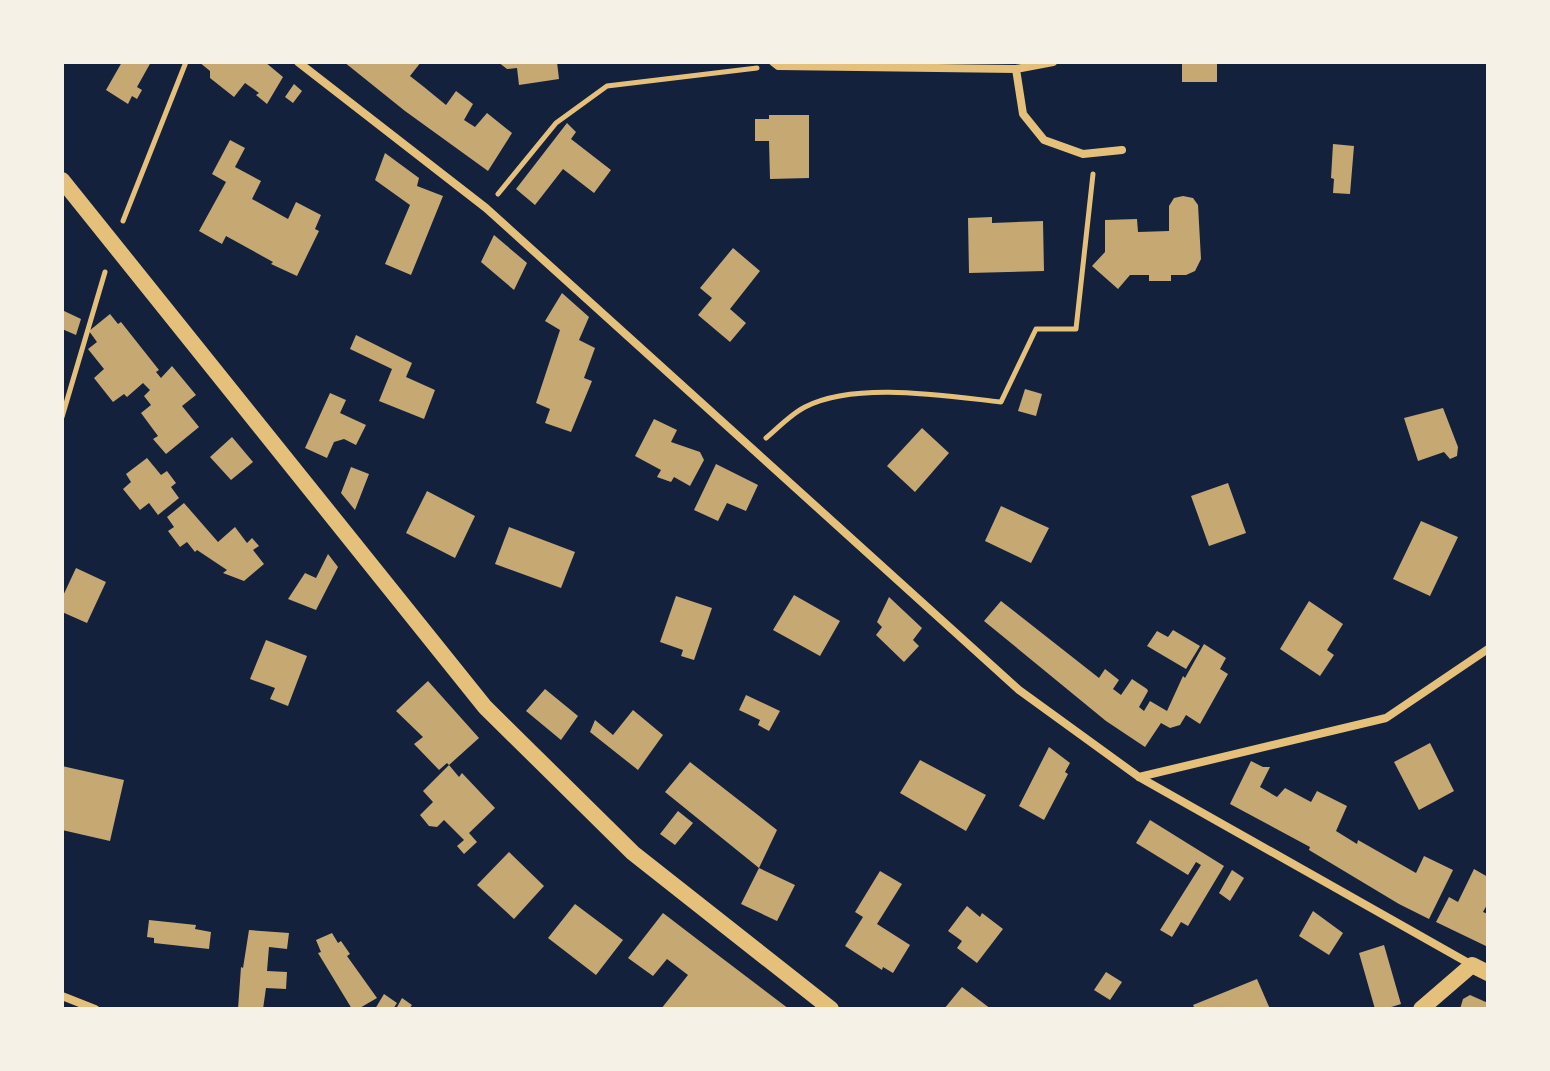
<svg xmlns="http://www.w3.org/2000/svg" width="1550" height="1071" font-family="Lato,sans-serif">
  <rect width="100%" height="100%" fill="#14213d"/>
  <path fill="#c6a872" d="M122 62H151L137 87 142 90 137 99 132 96 128 104 106 90Z
    M199 62H265L283 77 267 104 256 95 259 93 245 83 234 97 210 78V71Z
    M344 62H421L410 76 424 87 446 105 456 91 473 104 464 120 475 127 487 113 512 133 488 171 405 111Z
    M498 62H557L559 79 519 85 517 68 507 69Z
    M1182 62H1217V82H1182Z
    M294 84 302 91 293 103 285 97Z
    M769 115H809V178L770 179 769 141H755V119H769Z
    M567 123 576 132 571 139 611 170 594 193 563 169 535 205 516 189Z
    M230 140 245 148 235 167 261 181 252 199 288 219 296 202 321 215 315 229 319 231 297 276 271 264 273 262 226 236 222 244 199 231 226 182 212 174Z
    M1333 144 1354 146 1350 194 1333 193 1334 179 1331 178Z
    M385 153 419 178 417 186 443 196 411 275 385 264 410 205 375 180Z
    M1183 196 1193 198 1198 205 1201 259 1195 271 1186 275H1171V281H1149V275H1130L1118 289 1092 266 1105 252V220L1137 219 1138 232 1169 231V206L1174 198Z
    M992 217V223L1043 221 1044 271 969 273 968 218Z
    M494 235 527 263 514 290 481 262Z
    M733 248 760 271 730 309 746 323 730 342 698 315 712 298 700 288Z
    M562 293 589 317 579 340 595 348 584 378 592 381 571 432 545 423 550 409 536 403 560 330 545 321Z
    M62 310 81 319 76 335 62 329Z
    M110 314 118 324 121 322 159 370 156 372 161 378 172 366 196 395 182 406 199 427 166 454 153 439 158 436 141 413 151 405 144 396 150 390 143 383 127 397 124 394 113 402 94 378 104 369 88 349 97 342 89 331Z
    M356 335 412 363 406 377 435 390 424 419 379 401 392 369 350 349Z
    M1025 389 1042 394 1036 416 1018 411Z
    M330 393 346 400 340 413 366 425 356 445 344 439 334 442 327 458 305 448Z
    M1443 408 1458 447 1457 456 1450 459 1444 452 1418 461 1404 418Z
    M654 419 677 430 671 442 700 452 704 460 690 486 674 477 671 482 657 477 661 470 635 456Z
    M922 428 949 453 915 492 887 466Z
    M232 437 253 462 231 480 210 457Z
    M147 458 161 475 167 471 176 483 171 487 179 498 158 515 149 503 140 510 123 489 131 482 126 474Z
    M716 464 758 485 746 511 727 503 718 521 694 510Z
    M351 467 369 474 355 510 341 493Z
    M1228 483 1246 533 1209 546 1191 496Z
    M427 491 475 516 455 558 406 533Z
    M184 503 218 542 235 527 247 543 252 538 259 546 253 550 264 564 244 581 223 573 227 570 197 550 195 552 187 542 180 547 168 531 174 527 167 517Z
    M1001 506 1049 528 1031 563 985 541Z
    M1421 521 1458 537 1430 596 1393 579Z
    M509 527 575 552 561 588 495 564Z
    M328 554 338 567 316 610 288 599 305 573 316 578Z
    M76 568 106 582 87 623 62 612V598Z
    M794 595 840 621 820 656 773 630Z
    M676 596 712 608 694 660 681 656 683 650 660 642Z
    M889 597 922 628 913 640 919 646 904 662 876 635 882 627 877 622Z
    M1001 601 1099 678 1105 669 1119 680 1113 689 1121 695 1132 679 1147 689 1148 691 1139 707 1144 711 1150 701 1167 711 1183 676 1185 678 1204 644 1226 658 1220 669 1228 674 1200 724 1186 715 1180 725 1170 728 1161 723 1145 747 1106 721 984 621Z
    M1309 601 1343 624 1327 650 1334 655 1320 676 1280 649Z
    M1173 630 1200 646 1186 669 1147 646 1157 631 1168 637Z
    M266 640 307 656 288 706 270 699 275 688 250 679Z
    M428 681 479 738 449 765 447 763 439 770 414 744 423 737 396 711Z
    M545 689 578 716 561 740 526 711Z
    M746 695 780 711 769 731 758 725 760 720 739 710Z
    M633 710 663 735 638 770 590 732 595 720 613 735Z
    M1430 743 1454 791 1419 810 1394 762Z
    M1049 747 1070 763 1065 772 1068 774 1044 820 1019 806Z
    M920 760 986 795 966 831 900 793Z
    M1251 761 1263 767H1270L1260 787 1277 797 1285 788 1311 802 1317 791 1347 806 1336 831 1357 844 1358 840 1416 873 1424 856 1453 870 1429 919 1399 904 1309 850 1310 847 1230 804Z
    M690 762 777 830 759 868 665 792Z
    M449 765 459 777 462 773 495 808 469 833 477 842 464 854 457 846 464 840 444 820 437 827 429 826 420 815 433 802 423 791Z
    M62 766 124 780 110 841 62 830Z
    M678 811 693 823 675 845 660 834Z
    M1150 820 1224 866 1188 926 1181 922 1172 937 1160 930 1201 865 1196 862 1188 875 1136 843Z
    M509 852 544 886 514 919 477 885Z
    M759 868 795 885 777 921 741 904Z
    M1474 869 1488 877V903L1483 912 1488 914V947L1436 922 1449 897 1458 902Z
    M1232 870 1244 878 1230 901 1219 893Z
    M880 871 902 884 877 924 910 945 893 973 883 967 882 970 845 946 863 917 855 912Z
    M575 904 623 940 596 975 548 938Z
    M967 906 980 917 982 913 1003 929 977 963 957 948 962 941 948 931Z
    M1313 911 1343 933 1329 955 1299 936Z
    M663 913 710 949 789 1009H661L688 975 667 959 653 976 628 958Z
    M149 920 196 925 195 929 211 932 209 949 154 943V938L147 937Z
    M249 930 289 933 287 949 269 947 267 971 287 972 286 989 266 988 263 1009H238L241 967 243 968Z
    M332 933 338 943 341 941 350 954 347 956 377 998 358 1009H352L318 953 321 952 316 940Z
    M1384 945 1401 1004 1385 1009H1375L1359 953Z
    M1106 972 1122 982 1110 1000 1094 990Z
    M1257 979 1270 1009H1195L1193 1005Z
    M962 987 991 1009H944Z
    M384 994 397 1003 393 1009H375Z
    M1470 995 1488 1003V1009H1460L1463 999Z
    M402 998 412 1005 409 1009H396Z"/>
  <g fill="none" stroke-linecap="round" stroke-linejoin="round">
    <path stroke="#e5c07b" stroke-width="5" d="M498 194 556 123 607 86 757 68
      M123 221 186 62
      M62 417 105 272
      M766 438C778 428 791 414 805 407 855 381 946 396 1001 402L1036 329H1076L1093 174"/>
    <path stroke="#e5c07b" stroke-width="8" d="M298 62 486 208 1019 690 1139 777 1472 965
      M773 62 778 66 1016 69 1053 62
      M1016 69 1023 114 1044 140 1083 154 1122 150
      M1139 777 1386 718 1488 649
      M62 996 95 1009"/>
    <path stroke="#e5c07b" stroke-width="16" d="M62 180 485 707 633 853 831 1009
      M1421 1009 1472 965 1488 973"/>
  </g>
  <rect width="1550" height="1071" fill="none" stroke="#f6f1e7" stroke-width="128"/>
</svg>
